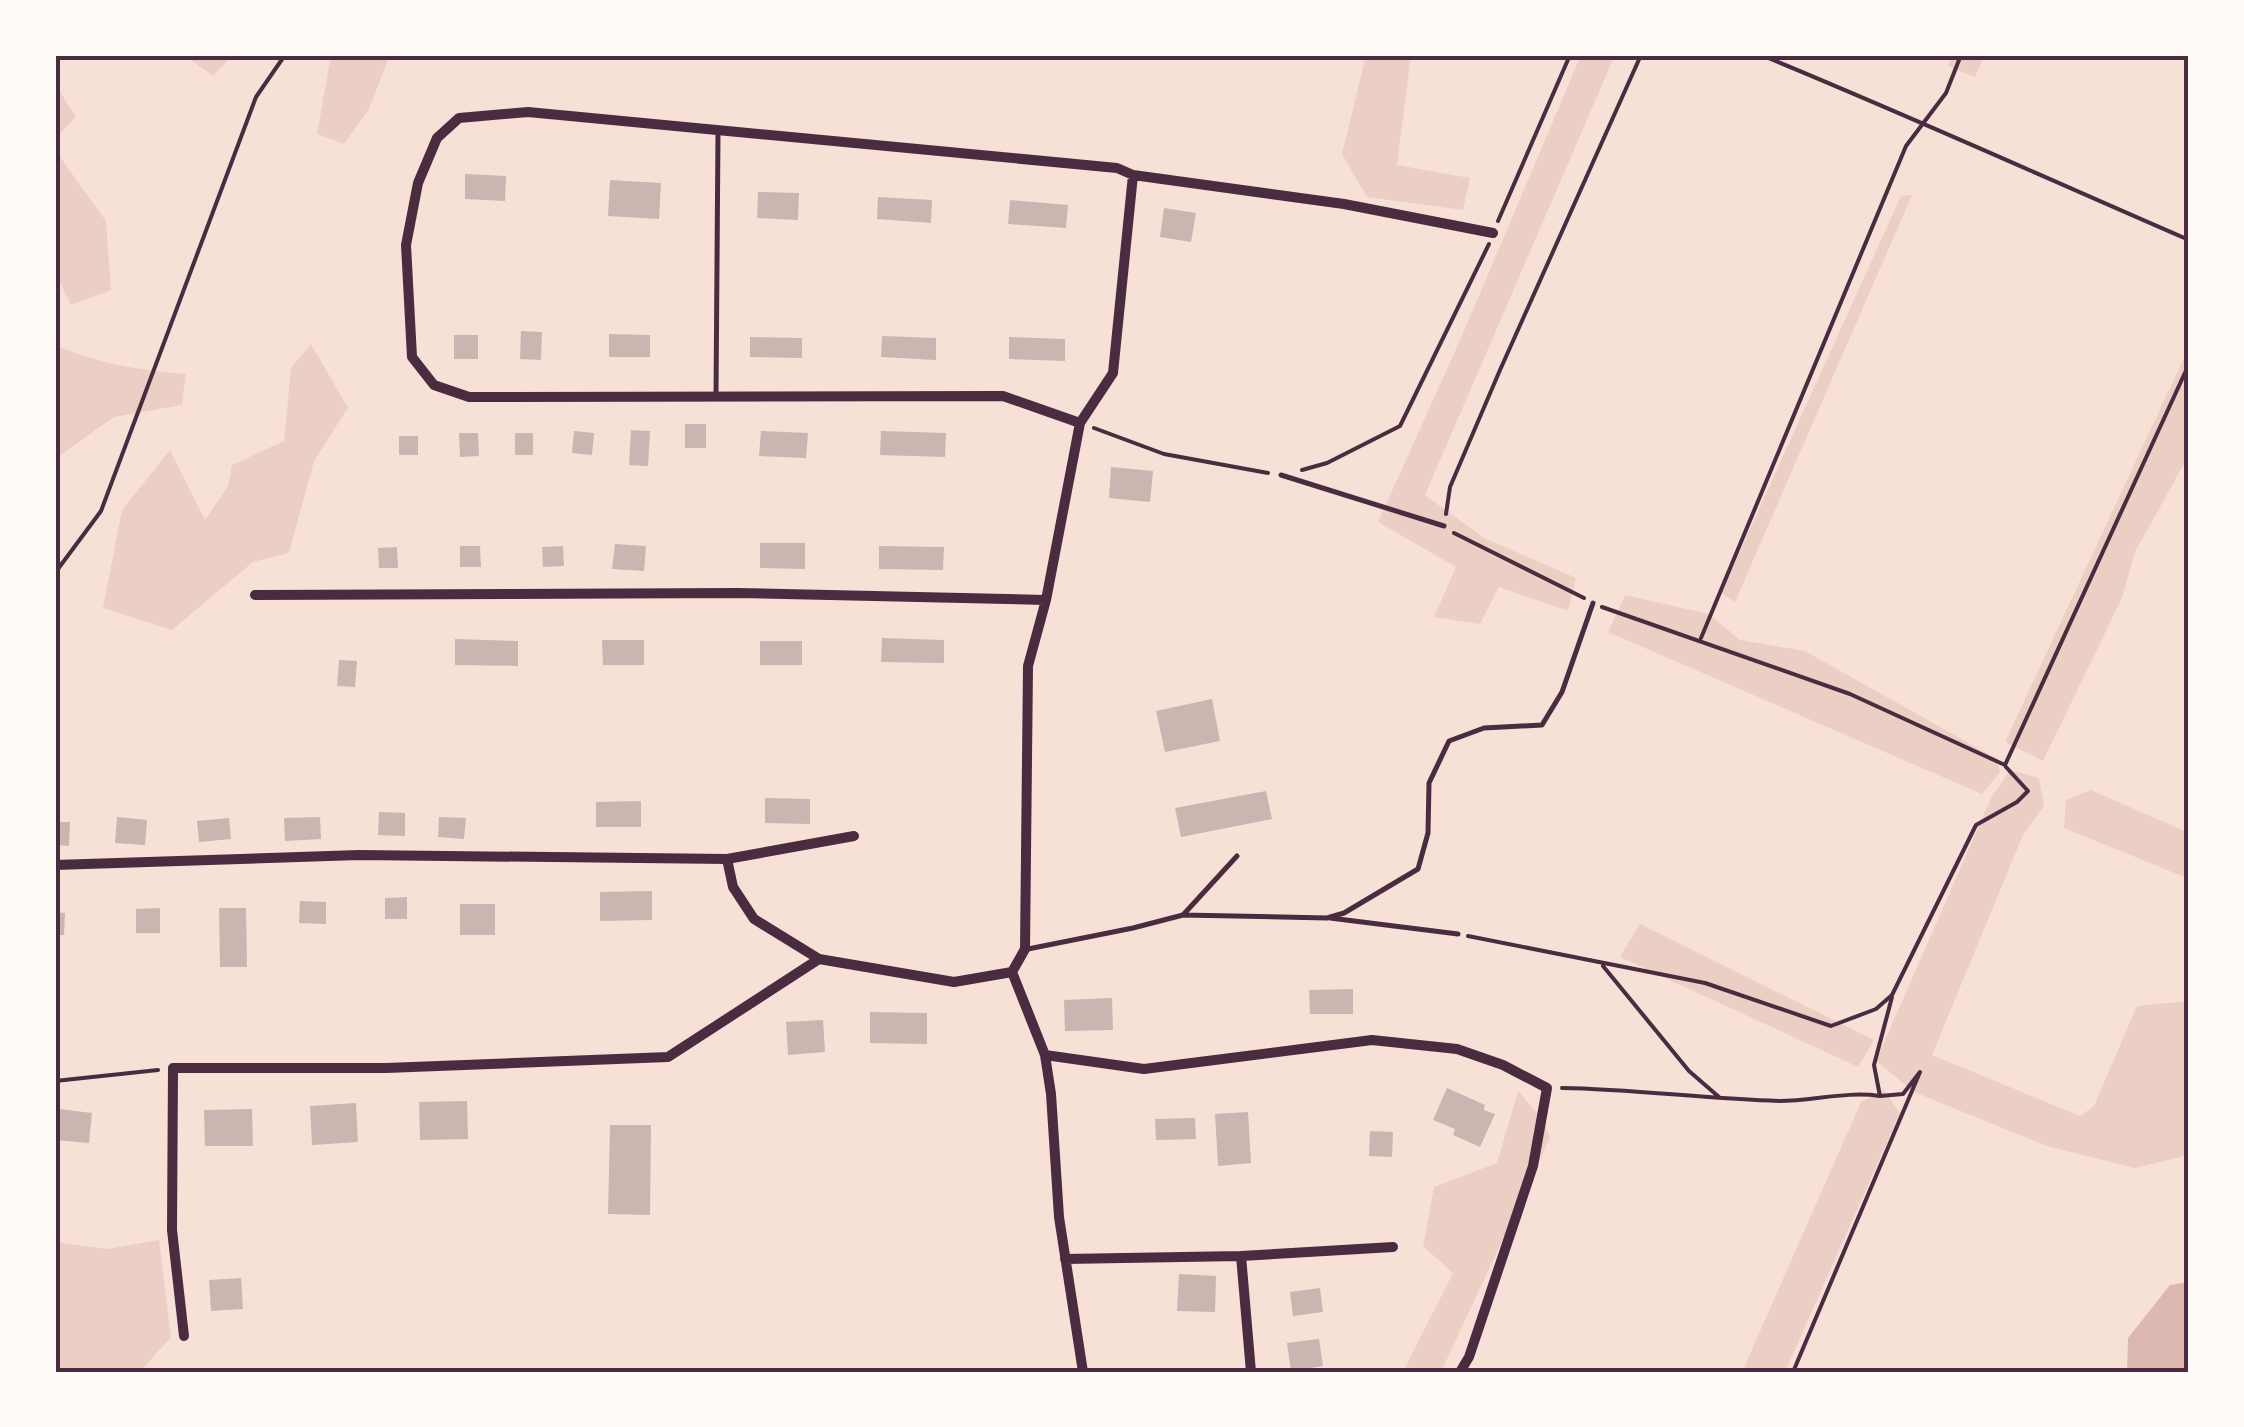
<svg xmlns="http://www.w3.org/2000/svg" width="2244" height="1427" font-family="Inter,sans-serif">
  <rect width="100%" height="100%" fill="#f7e1d7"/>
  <path fill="#ebcfc5" d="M184 55H233L213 76Z
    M331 55H390L369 109 344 144 317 134Z
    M1366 55H1411L1397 165 1470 178 1463 210 1367 197 1342 154Z
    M1581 55H1615L1425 495 1484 538 1576 578 1568 611 1499 587 1480 624 1434 617 1456 567 1378 522 1461 338Z
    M1952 55H1985L1975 77 1948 66Z
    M55 84 76 117 55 138Z
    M55 150 106 221 111 290 71 305 55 273Z
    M1912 195 1735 602 1721 593 1901 196Z
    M311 344 348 408 314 461 289 553 253 562 172 630 103 608 122 510 170 450 205 520 228 486 232 465 284 441 291 368Z
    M55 345C99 364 139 370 186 374L182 405 114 417 55 459Z
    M2189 347V455L2135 552 2122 598 2043 761 2005 742Z
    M1625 595 1709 614 1740 640 1805 651 1997 759 2000 772 1982 794 1608 632Z
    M2010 770 2039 778 2044 806 2023 835 1932 1055 2080 1116 2094 1106 2137 1006 2189 1001V1155L2135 1168 2047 1146 1914 1092 1876 1061 1991 798Z
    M2091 790 2189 833V879L2064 828 2066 800Z
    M1640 924 1874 1040 1858 1067 1620 957Z
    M1884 1090 1900 1113 1785 1372H1742L1861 1102Z
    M1518 1091 1543 1120 1550 1138 1441 1372H1403L1453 1273 1423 1246 1434 1187 1497 1163Z
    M159 1240 171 1337 140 1372H55V1242L107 1249Z"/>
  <path fill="#dcb8b0" d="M2189 1282V1372H2127L2128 1338 2170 1285Z"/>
  <path fill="#ccb4b1" d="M465 174 506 176 505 201 465 199Z
    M610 180 661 183 659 219 608 216Z
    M758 192 799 193 798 220 757 218Z
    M878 197 932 200 931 223 877 219Z
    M1010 200 1068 205 1066 228 1008 224Z
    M1164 208 1196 213 1191 242 1160 237Z
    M521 331 542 332 541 360 520 359Z
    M609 334 650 335V357H609Z
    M454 335H478V359H454Z
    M882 336 936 338V360L881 357Z
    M750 337 802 338V358L750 357Z
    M1009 337 1065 339V361L1009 359Z
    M685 424H706V448H685Z
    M631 430 650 431 648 466 629 465Z
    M574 431 594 433 592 455 572 453Z
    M761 431 808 433 806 458 759 456Z
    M881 431 946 433 945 457 880 455Z
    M459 433H478L479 456 460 457Z
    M515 433H533V455H515Z
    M399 436H418V455H399Z
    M1111 467 1153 471 1150 502 1109 498Z
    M760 543H805V569L760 568Z
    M615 544 646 546 644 571 612 569Z
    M460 546H480L481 567H460Z
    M563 546 564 566 543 567 542 547Z
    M879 546 944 547 943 570 879 569Z
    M397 547 398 568H379L378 548Z
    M882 638 944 640V663L881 662Z
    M455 639 518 641V666L455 665Z
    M602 640H644V665H603Z
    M760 641H802V665H760Z
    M339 660 357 661 355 687 337 686Z
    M1212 699 1220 741 1165 752 1156 711Z
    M1266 791 1272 819 1181 837 1175 808Z
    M765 798 810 799V824L765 823Z
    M641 801V827H596V802Z
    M379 812 405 813V836L378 835Z
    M117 817 147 820 145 845 115 843Z
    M320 817 321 839 285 841 284 818Z
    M439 817 466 818 464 839 438 837Z
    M229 818 231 839 199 842 197 821Z
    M55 822H70L69 846 55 845Z
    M652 891V920L600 921V892Z
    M407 897V919H385V898Z
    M300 901 326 902V924L299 923Z
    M460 904H495V935H460Z
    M160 908V933H136V909Z
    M219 908H246L247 967H220Z
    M55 912 65 913 64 935H55Z
    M1353 989V1014H1310L1309 990Z
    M1112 998 1113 1030 1065 1031 1064 1000Z
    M870 1012 927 1013V1044L870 1043Z
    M823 1020 825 1052 788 1055 786 1022Z
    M1447 1088 1485 1105 1484 1110 1495 1114 1480 1147 1453 1135 1455 1129 1433 1120Z
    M467 1101 468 1139 420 1140 419 1102Z
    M356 1103 358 1142 312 1145 310 1106Z
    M59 1109 92 1113 89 1143 56 1140Z
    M252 1109 253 1146H205L204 1110Z
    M1248 1112 1251 1163 1218 1166 1215 1114Z
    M1195 1118 1196 1139 1156 1140 1155 1119Z
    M610 1125H651L650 1215 608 1214Z
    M1370 1131 1393 1132 1392 1157 1369 1156Z
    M1179 1274 1216 1276 1215 1312 1177 1311Z
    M241 1278 243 1309 211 1311 209 1280Z
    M1320 1288 1323 1312 1293 1316 1290 1292Z
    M1319 1339 1323 1366 1291 1371 1287 1343Z"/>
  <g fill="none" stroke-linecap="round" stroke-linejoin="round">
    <path stroke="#4a2c40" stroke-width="4" d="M1761 55C1905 114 2046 178 2189 240
      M1498 221 1570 55
      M1094 428 1164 454 1268 473
      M1302 470 1327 463 1400 426 1489 244
      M1446 514 1450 487 1500 370 1641 55
      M1454 533 1584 598
      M55 573 101 511 256 97 285 55
      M1602 607 1850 694 2005 765 2189 364
      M1701 638 1906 146 1946 93 1961 55
      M1468 936 1705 983 1831 1026 1876 1009 1892 995 1976 825 2017 802 2028 791 2006 767
      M1603 966 1689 1071 1719 1097
      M55 1081 158 1070
      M1562 1088C1634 1089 1706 1099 1779 1101 1813 1101 1846 1091 1880 1096L1874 1065 1892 997
      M1793 1372 1920 1072 1903 1094 1880 1096"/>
    <path stroke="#4a2c40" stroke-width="5" d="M716 396 718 132
      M1281 475 1444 526
      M1183 915 1327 918 1344 913 1418 869 1428 833 1429 783 1449 741 1484 728 1542 725 1562 692 1593 603
      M1330 918 1458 934
      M1028 949 1133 928 1183 915 1237 856"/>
    <path stroke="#4a2c40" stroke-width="10" d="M1080 423 1003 396 469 397 434 385 412 357 406 245 418 183 437 138 459 118 528 112 1117 168 1133 175 1344 204 1493 233
      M255 595 738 593 1046 600
      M727 859 733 887 754 919 819 959 954 982 1012 972
      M55 865 359 855 727 859 854 836
      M1012 972 1025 949 1028 666 1046 600 1080 423 1113 373 1133 175
      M1012 972 1045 1055 1051 1094 1059 1217 1083 1372
      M1045 1055 1144 1069 1372 1040 1457 1049 1503 1065 1547 1088 1533 1166 1469 1357 1460 1372
      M1241 1256 1251 1372
      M1065 1259 1241 1256 1393 1247
      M184 1336 172 1230 173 1068H386L668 1057 819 959"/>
  </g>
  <rect width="2244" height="1427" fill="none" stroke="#fffaf5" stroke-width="115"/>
  <rect x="58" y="58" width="2128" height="1312" fill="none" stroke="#4a2c40" stroke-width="4"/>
</svg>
